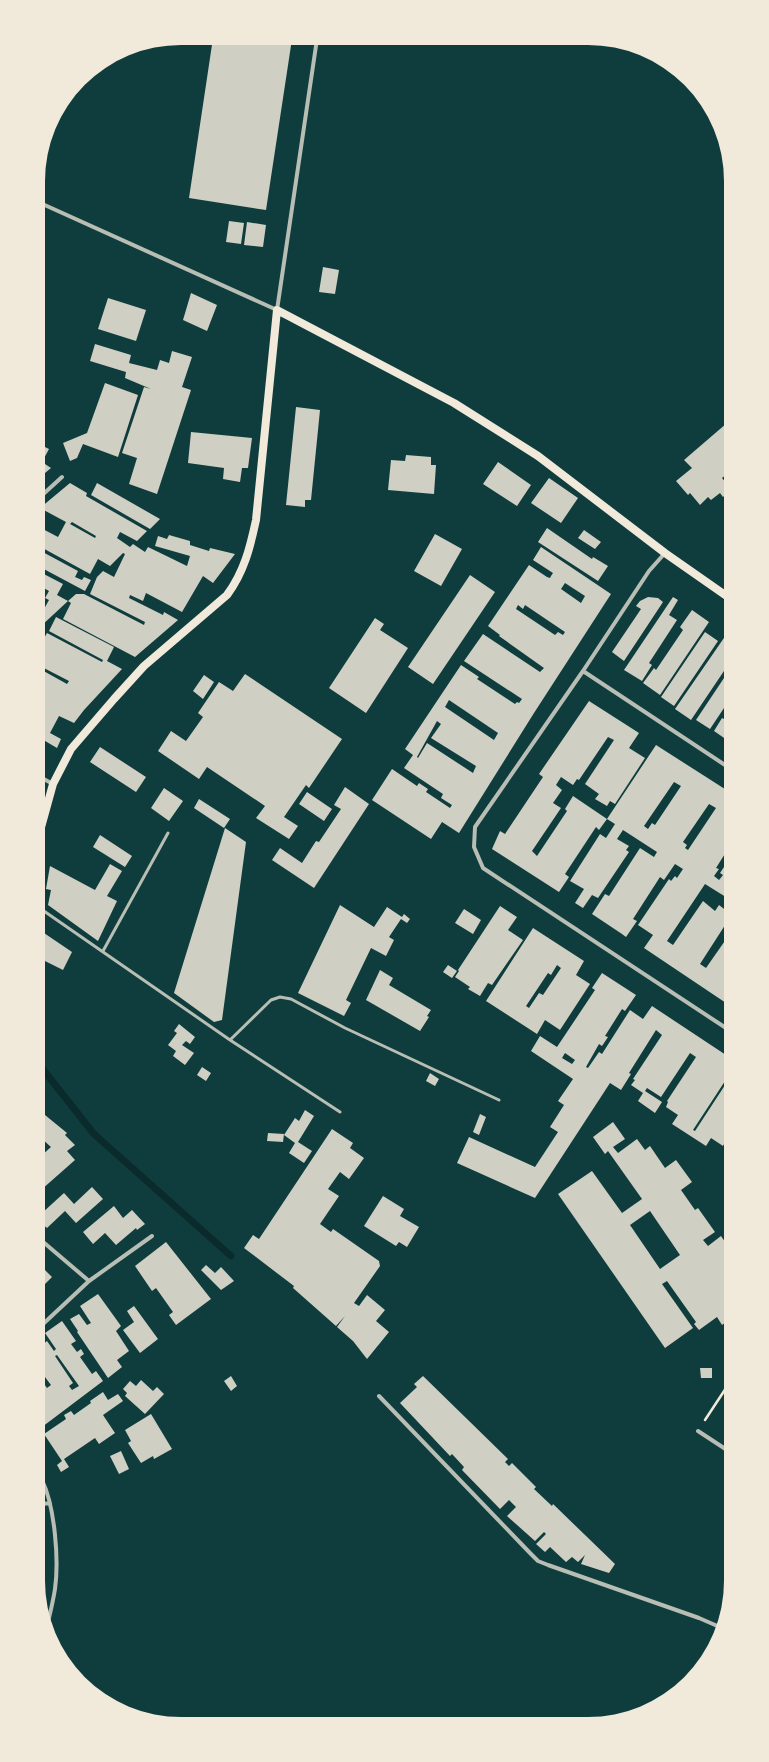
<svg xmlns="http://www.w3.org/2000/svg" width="769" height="1762" font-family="Georgia,serif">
  <rect width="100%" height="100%" fill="#0f3d3e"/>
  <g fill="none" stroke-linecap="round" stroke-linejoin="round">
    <path stroke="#0a2a2b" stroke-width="7" d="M41 1067 94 1134 231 1256"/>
  </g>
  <path fill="#cfcfc3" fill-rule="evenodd" d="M213 38 292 39 266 210 189 198Z
    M229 221 244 223 241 244 226 242Z
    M247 222 266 225 263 247 244 245Z
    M323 267 339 270 335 294 319 292Z
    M191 293 217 305 207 331 183 320Z
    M108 298 146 310 136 341 98 329Z
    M95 344 131 355 129 363 157 370 160 360 169 363 172 351 192 357 182 387 191 390 157 494 129 484 137 458 122 453 144 387 151 389 125 378 126 372 90 361Z
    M105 383 138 395 118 457 83 444 77 458 70 461 63 443 87 433Z
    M296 407 320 410 311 500H305V507L286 505Z
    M727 423V474L722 478 727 484V493L723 497 720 493 711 500 708 497 700 505 690 493 688 495 676 481 692 468 684 460Z
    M191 432 252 438 248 468H242L240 482 223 479 224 468 188 463Z
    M39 444 49 449 42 462 51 468 39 478Z
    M406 455 431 457V465H436L434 494 388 490 391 460 405 461Z
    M498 462 531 485 517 506 483 484Z
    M549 478 578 498 561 523 531 503Z
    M70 483 87 493 86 496 147 531 137 541 120 532 117 538 130 547 133 544 145 552 148 547 187 566 190 556 155 546 158 536 167 539 169 535 190 541V545L209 551 210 548 235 554 213 583 203 576 182 612 146 593 143 601 130 595 129 598 163 615 164 612 178 620 135 657 63 619 71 603 68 601 76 594H84L144 625 145 622 90 594 97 577 103 571 114 577 125 554 123 553 110 566 98 559 90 574 39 546V527L58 537 66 522 40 508ZM72 522 96 536 95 538 70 524Z
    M97 483 160 519 150 529 91 495Z
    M547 528 592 559 593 557 608 566 598 581 538 542Z
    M584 530 601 542 595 549 578 538Z
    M435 534 462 549 441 586 414 571Z
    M541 547 611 594 534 713 459 833 442 822 431 839 372 800 392 769 417 786 419 783 428 789 426 792 450 808 452 805 441 798 443 794 404 768 413 755 405 749 461 665 479 677 477 679 515 704 517 702 519 703 522 699 464 661 483 634 540 672 544 668 499 636 500 635 488 626 529 565 547 577 550 578 551 576 553 573 533 560ZM565 583 585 596 581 603 561 589ZM518 605 523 609 525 605 565 632 563 635 558 632 555 635 516 609ZM449 700 498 733 494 740 445 707ZM437 721 441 724 431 738 476 766 473 773 427 743 418 758 417 757Z
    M39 550 78 571 75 577 82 580 84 577 91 580 85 591 40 567Z
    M40 572 63 584 57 595 68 601 40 627V606L44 609 49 600 45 598 49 591 40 586Z
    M470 575 495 592 433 684 408 667Z
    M648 597 658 598 663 602 624 661 612 652 641 609 636 606 640 601Z
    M673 597 678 600 669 615 677 620 649 663 652 665 642 681 624 670Z
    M692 610 709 622 660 695 643 683 654 668 656 670 683 630 680 627Z
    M56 617 114 647 107 661 122 669 84 710 74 723 59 716 50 733 61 739 57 748 40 738V669L67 684 69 681 40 666V645L47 633 102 662 103 660 49 631Z
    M375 618 384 624 380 630 408 648 366 713 329 688Z
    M705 632 718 641 674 706 661 697Z
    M726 635 728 636V665L691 720 675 709Z
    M728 672V702L710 729 696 720Z
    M245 674 342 739 309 788 306 785 284 817 298 826 289 839 256 818 265 806 207 767 199 779 158 751 171 731 186 741 203 717 198 713 219 682 233 691Z
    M204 675 214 682 203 699 193 691Z
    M589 701 639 733 629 748 645 758 615 804 610 801 607 806 595 799 599 794 585 784 614 740 608 737 579 780 577 779 573 785 561 777 556 785 562 790 553 803 561 808 532 851 537 856 567 811 565 809 573 796 607 819 599 830 596 827 565 874 569 877 559 892 492 849 500 831 505 834 543 777 539 774Z
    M728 713V739L727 740 714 731 722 718 724 719Z
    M656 745 728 791V849L716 868 719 869 714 876 719 880 723 875 720 873 728 861 729 899 705 884 667 941 673 945 703 901 715 911 719 905 728 912 725 917 729 919 700 964 706 968 729 935V1005L644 948 653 935 638 925 669 879 671 881 675 876 677 878 683 869 675 864 664 880 660 877 633 919 637 921 626 937 622 934 592 914 605 894 609 896 640 848 654 857 657 852 623 830 617 839 629 846 626 850 629 852 598 898 592 895 583 908 575 903 584 889 570 881 600 834 606 838 615 824 607 819ZM674 782 681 786 655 825 652 823 648 829 644 826ZM709 804 716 808 688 850 685 848 687 845 683 842Z
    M100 747 146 777 136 792 90 762Z
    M345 787 369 804 314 888 272 860 280 848 302 863 316 841 319 842 341 809 334 805Z
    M164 788 183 801 169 821 151 808Z
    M307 792 332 809 324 821 299 804Z
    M199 799 230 819 224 828 194 808Z
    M225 828 246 842 222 1020 214 1022 174 993Z
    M100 835 132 856 125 867 93 847Z
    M110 864 122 871 107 896 117 901 98 941 48 905 51 890 46 889 50 866 95 890Z
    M340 905 374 927 387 907 402 917 404 914 410 919 407 923 401 919 389 937 394 940 386 956 371 948 346 1000 351 1003 344 1016 298 993Z
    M500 906 517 917 508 930 523 940 492 985 488 983 480 996 468 989 470 987 455 977 459 971 458 970Z
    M464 909 481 920 473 934 455 923Z
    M533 928 584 961 576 975 590 984 560 1030 545 1020 537 1034 486 1001ZM557 965 561 968 543 995 539 993 529 1008 526 1006 548 973 551 975Z
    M44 933 72 952 63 970 45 961 41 969V936Z
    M448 965 457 971 452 978 443 972Z
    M380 970 393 978 389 985 431 1010 427 1016 429 1017 420 1031 366 1000Z
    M602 973 636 995 625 1011 622 1009 605 1036 608 1037 602 1046 599 1044 586 1067 588 1068 599 1052 602 1054 630 1010 643 1019 652 1006 729 1057V1142L726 1140 723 1146 711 1138 706 1146 672 1124 678 1115 666 1107 668 1102 667 1101 696 1057 690 1053 661 1097 647 1088 645 1091 662 1102 655 1113 638 1101 643 1093 631 1085 635 1080 633 1079 662 1035 656 1030 629 1073 631 1074 621 1090 610 1083 535 1198 457 1163 469 1137 535 1167 558 1132 550 1127 564 1105 558 1101 573 1079 531 1051 540 1036 557 1047 595 990 592 988ZM565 1053 575 1060 572 1064 562 1058ZM727 1078 729 1079 695 1131 693 1130Z
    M179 1024 195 1037 190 1044 186 1041 182 1045 194 1053 185 1065 173 1056 176 1051 168 1045 177 1033 174 1031Z
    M202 1067 211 1073 206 1081 197 1075Z
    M430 1073 439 1079 435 1086 426 1081Z
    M305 1110 314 1116 298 1142 312 1151 304 1163 289 1153 295 1143 284 1135 295 1118 299 1121Z
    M480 1114 486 1117 479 1135 473 1132Z
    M45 1115 67 1133 65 1135 75 1145 67 1151 75 1160 41 1190V1156L51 1147 41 1138V1118Z
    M613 1122 625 1139 613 1147 618 1153 637 1139 645 1150 650 1146 665 1168 676 1160 692 1182 681 1190 695 1210 698 1208 715 1232 703 1240 708 1246 721 1236 730 1249V1256L728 1258 730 1260V1319L722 1325 717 1317 699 1330 694 1324 696 1322 667 1281 662 1284 693 1328 665 1348 558 1194 592 1171 622 1213 642 1199 608 1151 605 1154 593 1137ZM650 1211 680 1255 660 1269 630 1225Z
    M332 1129 353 1143 350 1148 364 1158 349 1179 340 1172 328 1189 339 1196 320 1224 331 1232 333 1229 379 1261 380 1266 354 1303 359 1306 367 1295 385 1310 376 1321 389 1332 367 1359 353 1341 337 1327 345 1316 336 1326 293 1288 294 1286 244 1248 253 1235 259 1239Z
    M268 1133 284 1134 283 1142 267 1141Z
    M92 1187 103 1199 76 1223 65 1211 47 1228 42 1224V1213L64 1193 74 1204Z
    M383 1196 404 1209 400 1216 419 1227 407 1247 399 1242 396 1246 364 1226Z
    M114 1206 123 1218 132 1210 145 1224 137 1230 136 1228 116 1245 105 1233 93 1244 83 1232Z
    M166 1242 211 1299 176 1325 169 1315 173 1312 156 1288 152 1291 135 1266Z
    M206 1265 215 1273 221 1267 234 1281 221 1290 201 1270Z
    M42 1267 52 1277 42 1287Z
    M98 1294 121 1326 116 1331 129 1351 117 1360 122 1367 108 1378 77 1332 78 1331 70 1319 79 1314 87 1325 91 1323 80 1306Z
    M134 1306 158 1339 140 1353 123 1330 134 1322 127 1311Z
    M62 1321 76 1341 71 1344 77 1352 81 1349 84 1354 80 1357 92 1374 96 1371 103 1381 42 1427V1381L47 1388 51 1385 42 1373V1345L47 1341 54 1351 56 1349 45 1333ZM57 1355 79 1386 72 1390 69 1386 73 1383 55 1356Z
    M700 1368H712V1378H701Z
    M231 1376 237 1386 231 1391 224 1381Z
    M423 1376 508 1459 505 1462 509 1466 512 1463 536 1487 534 1489 552 1506 553 1504 615 1564 609 1573 581 1564 585 1555 578 1562 572 1557 566 1562 550 1547 545 1552 536 1544 546 1534 544 1532 535 1541 507 1516 516 1507 509 1500 500 1509 462 1470 464 1467 452 1454 450 1456 400 1403 417 1387 414 1384Z
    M141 1380 153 1391 157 1387 164 1394 145 1414 125 1396 127 1393 123 1389 130 1381 136 1386Z
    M103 1392 108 1400 118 1394 123 1401 103 1415 115 1433 99 1444 95 1438 64 1459 69 1467 61 1472 57 1465 62 1461 44 1434 66 1419 64 1415 71 1411 74 1415 91 1403 90 1401Z
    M151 1414 172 1449 154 1459 153 1456 141 1463 128 1443 131 1441 125 1430Z
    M121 1451 129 1469 119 1474 110 1456Z"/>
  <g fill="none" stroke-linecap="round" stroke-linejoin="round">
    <path stroke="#f1e9da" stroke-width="2.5" d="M705 1420 730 1382"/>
    <path stroke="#b8beb3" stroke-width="3" d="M41 909 230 1040 340 1112
      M103 951 168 833
      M230 1040 271 1000 280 997 291 999 345 1028 499 1100"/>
    <path stroke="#b8beb3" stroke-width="4" d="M38 202 277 310 317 39
      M39 498 62 477
      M665 553 649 571 583 671 475 827 474 847 483 868 729 1030
      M583 671 728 767
      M40 777 53 784
      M42 1241 89 1281
      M42 1325 89 1281 152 1236
      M379 1396 530 1553 538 1561 548 1565 699 1618 722 1628
      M698 1431 730 1452
      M42 1480C55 1507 59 1560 55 1589 53 1602 50 1614 47 1626
      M42 1504 50 1503"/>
    <path stroke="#f1e9da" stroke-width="8" d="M40 831 53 784 71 749 114 699 144 666 227 595C244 572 250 548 256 520L277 310 454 403 538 456 665 553 728 597"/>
  </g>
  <path d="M0 0H769V1762H0ZM181 45H588A136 136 0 0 1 724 181V1581A136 136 0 0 1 588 1717H181A136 136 0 0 1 45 1581V181A136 136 0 0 1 181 45Z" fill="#f1e9da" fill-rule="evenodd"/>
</svg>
